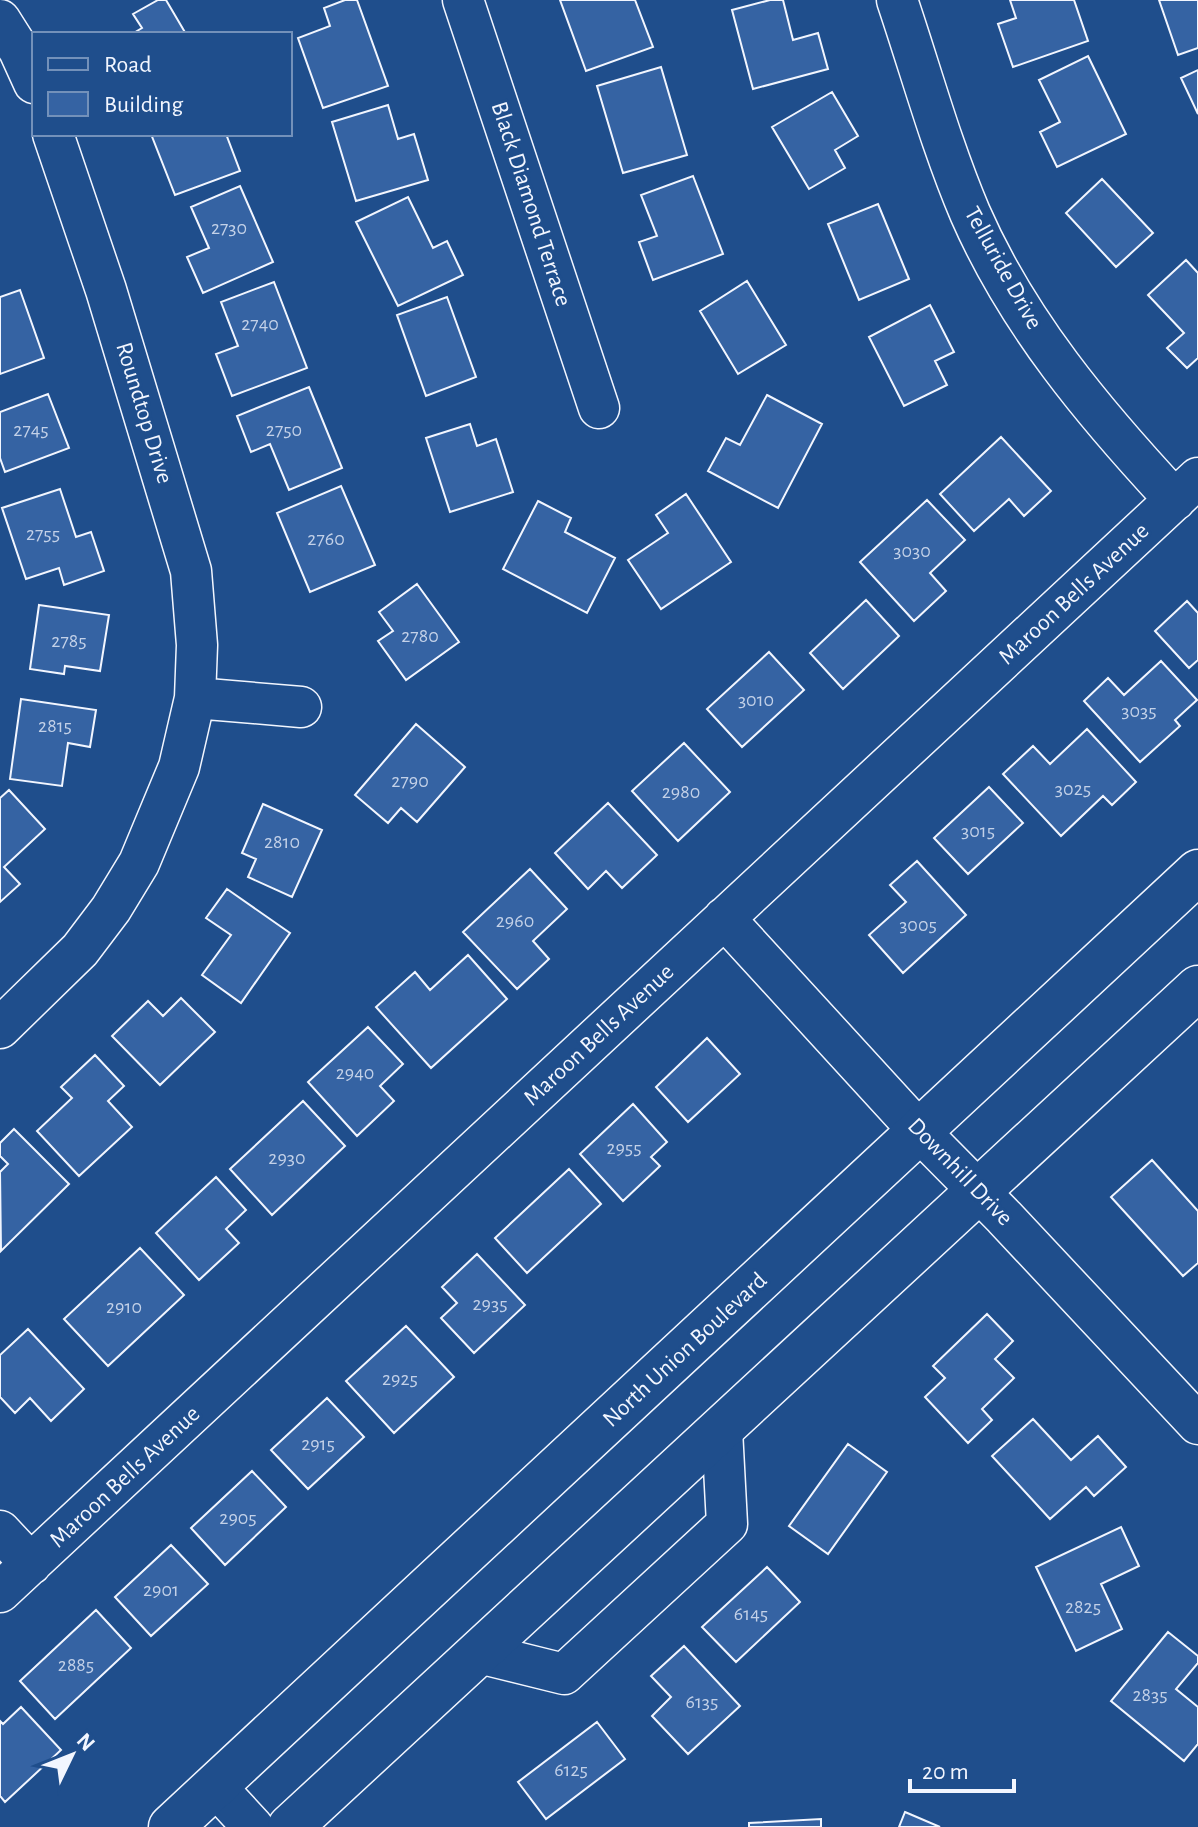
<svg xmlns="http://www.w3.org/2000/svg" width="1198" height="1827" font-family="'Alegreya Sans',sans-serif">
  <rect width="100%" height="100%" fill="#1f4e8c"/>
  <path fill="#3563a3" stroke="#f2f6ff" stroke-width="2" d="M158 0H166L186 34H132L142 28 133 14Z
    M345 0H357L388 86 323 108 298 38 330 26 324 8Z
    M560 0H635L653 47 586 71Z
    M770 0H783L793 40 818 33 828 69 753 89 732 10Z
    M1010 0H1074L1088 41 1013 67 998 24 1016 18Z
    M1159 0H1198V48L1178 55Z
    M1088 56 1126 134 1057 167 1040 132 1060 122 1039 80Z
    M661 67 687 155 623 173 597 86Z
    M1198 70V114L1181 78Z
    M832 92 858 136 835 150 845 168 809 189 772 127Z
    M388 105 398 139 414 134 428 180 356 201 332 122Z
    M151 134H226L240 171 175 195Z
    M693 176 723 254 653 280 639 242 657 236 641 195Z
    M1102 179 1153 233 1116 267 1066 213Z
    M240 186 273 262 203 293 187 257 209 248 191 207Z
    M408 197 433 248 447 241 463 275 398 306 356 222Z
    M878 204 909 279 859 300 828 224Z
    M1186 260 1198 273V358L1187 368 1167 348 1184 333 1148 295Z
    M747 281 786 345 738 374 700 311Z
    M274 282 307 368 232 396 216 354 238 346 221 302Z
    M20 290 44 358 0 374V297Z
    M447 297 476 377 426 396 397 315Z
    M930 305 954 352 935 361 947 385 904 406 869 337Z
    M309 387 342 468 289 490 270 444 251 452 237 416Z
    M48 394 69 448 5 472 0 458V412Z
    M767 395 822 424 778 508 708 471 726 438 740 445Z
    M470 424 477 446 496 439 513 492 450 512 426 438Z
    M1001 437 1051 491 1024 516 1009 499 974 531 940 494Z
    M341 486 375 565 310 592 277 513Z
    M60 489 76 537 91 532 104 571 64 585 59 568 26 579 2 508Z
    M686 494 731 562 661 609 628 560 668 533 656 515Z
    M927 500 965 540 930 573 946 591 914 621 860 562Z
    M538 501 571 518 565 532 615 558 587 613 503 569Z
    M417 584 459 642 406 680 378 641 393 631 379 612Z
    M866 600 899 636 843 689 810 653Z
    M1187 601 1198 613V660L1189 668 1155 631Z
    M39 605 109 615 100 671 65 666 64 674 30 669Z
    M769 652 804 690 742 747 707 709Z
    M1161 661 1197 700 1175 720 1180 726 1140 762 1084 701 1108 678 1124 695Z
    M21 699 96 710 90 747 68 743 62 786 10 779Z
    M416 724 465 767 417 822 401 808 388 823 355 795Z
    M1087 729 1136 782 1112 805 1103 796 1061 836 1003 774 1033 746 1050 764Z
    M684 743 730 792 678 841 632 791Z
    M989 787 1023 823 968 874 934 838Z
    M9 790 45 829 4 867 20 884 0 902V798Z
    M608 803 657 855 622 888 606 871 588 889 555 853Z
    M263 804 322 830 292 897 248 877 256 859 242 853Z
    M917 861 966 915 903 973 869 935 906 902 890 885Z
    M530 869 567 909 533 941 549 959 517 989 463 932Z
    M227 889 290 933 241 1003 202 975 231 935 206 918Z
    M468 955 507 999 431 1068 376 1007 415 972 430 990Z
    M181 998 215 1032 160 1085 112 1036 148 1001 163 1016Z
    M368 1027 403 1064 380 1086 394 1101 357 1136 308 1082Z
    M707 1038 740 1074 688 1122 656 1087Z
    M95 1055 124 1086 108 1101 132 1127 79 1176 37 1131 72 1098 61 1087Z
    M303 1101 345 1146 272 1215 230 1169Z
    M633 1104 667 1142 651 1157 660 1166 623 1201 580 1154Z
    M14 1129 69 1184 1 1251 0 1172 8 1164 0 1156V1143Z
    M1152 1160 1198 1211V1263L1183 1276 1111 1197Z
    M569 1169 601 1204 527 1273 495 1238Z
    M216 1177 246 1210 226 1229 239 1243 199 1280 156 1233Z
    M140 1248 184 1295 108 1366 64 1319Z
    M477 1254 525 1305 474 1353 441 1318 457 1303 442 1287Z
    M987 1314 1013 1341 995 1359 1014 1378 982 1409 992 1420 968 1443 925 1397 945 1378 933 1366Z
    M406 1326 454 1377 394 1433 346 1381Z
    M28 1329 84 1389 51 1421 30 1398 15 1413 0 1397V1355Z
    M327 1398 364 1437 308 1489 271 1450Z
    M1033 1419 1071 1460 1098 1436 1126 1467 1094 1496 1086 1487 1050 1519 992 1456Z
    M848 1444 887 1472 828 1554 789 1526Z
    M252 1471 286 1507 225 1565 191 1528Z
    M1121 1527 1139 1566 1101 1584 1122 1629 1076 1651 1036 1567Z
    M171 1545 208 1584 151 1636 115 1597Z
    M767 1567 800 1602 736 1662 702 1627Z
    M96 1610 131 1648 55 1719 20 1681Z
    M1168 1632 1198 1656V1663L1176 1689 1198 1707V1744L1184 1761 1111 1701Z
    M684 1646 740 1706 688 1754 652 1716 671 1697 651 1676Z
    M21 1707 61 1750 5 1802 0 1796V1721L3 1724Z
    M597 1722 625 1759 546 1819 518 1782Z
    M905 1812 940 1827H899Z
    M821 1819V1827H749V1823Z"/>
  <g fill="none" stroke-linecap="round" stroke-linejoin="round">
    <g stroke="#f2f6ff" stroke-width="43">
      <path id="minor" d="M463 0 599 408
        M897 0C921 71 941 145 970 213 1018 323 1095 414 1175 500
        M0 20 19 50 34 83
        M195 698 301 707
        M724 918 920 1132 1004 1217 1198 1424
        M0 1028 80 950 111 909 139 863 179 767 195 698 197 645 191 571 106 290 53 134
        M0 1531 31 1564
        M0 1592 1198 478
        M479 1653 564 1674 727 1524 722 1430
        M215 1786 253 1827"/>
    </g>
    <g stroke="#f2f6ff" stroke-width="47">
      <path id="major" d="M171 1827 1198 872
        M290 1827 1198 988"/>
    </g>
    <use href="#minor" stroke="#1f4e8c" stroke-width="40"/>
    <use href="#major" stroke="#1f4e8c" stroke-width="44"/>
  </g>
  <g text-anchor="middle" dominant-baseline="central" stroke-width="6" stroke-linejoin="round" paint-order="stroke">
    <g font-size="20" fill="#c3d1e8">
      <text x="229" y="228">2730</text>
      <text x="260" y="324">2740</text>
      <text x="31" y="430">2745</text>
      <text x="284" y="430">2750</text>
      <text x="43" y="534">2755</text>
      <text x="326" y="539">2760</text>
      <text x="912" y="551">3030</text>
      <text x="420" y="636">2780</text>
      <text x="69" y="641">2785</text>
      <text x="756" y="700">3010</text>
      <text x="1139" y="711">3035</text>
      <text x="55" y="726">2815</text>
      <text x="410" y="781">2790</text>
      <text x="1073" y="789">3025</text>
      <text x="681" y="792">2980</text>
      <text x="978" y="831">3015</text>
      <text x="282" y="842">2810</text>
      <text x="515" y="921">2960</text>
      <text x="918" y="925">3005</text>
      <text x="355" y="1073">2940</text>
      <text x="624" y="1148">2955</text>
      <text x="287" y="1158">2930</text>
      <text x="490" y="1304">2935</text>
      <text x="124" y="1307">2910</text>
      <text x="400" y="1379">2925</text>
      <text x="318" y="1444">2915</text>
      <text x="238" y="1518">2905</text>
      <text x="161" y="1590">2901</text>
      <text x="1083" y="1607">2825</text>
      <text x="751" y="1614">6145</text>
      <text x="76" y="1665">2885</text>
      <text x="1150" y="1695">2835</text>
      <text x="702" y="1702">6135</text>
      <text x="571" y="1770">6125</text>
    </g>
    <g font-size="24" fill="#f2f6ff" stroke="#1f4e8c">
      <text transform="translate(531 204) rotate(72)">Black Diamond Terrace</text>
      <text transform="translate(1003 268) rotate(61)">Telluride Drive</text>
      <text transform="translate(144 413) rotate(73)">Roundtop Drive</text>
      <text transform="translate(1074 594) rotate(-43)">Maroon Bells Avenue</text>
      <text transform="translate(599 1035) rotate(-43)">Maroon Bells Avenue</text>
      <text transform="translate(960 1172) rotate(46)">Downhill Drive</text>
      <text transform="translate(685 1350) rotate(-43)">North Union Boulevard</text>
      <text transform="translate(125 1477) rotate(-43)">Maroon Bells Avenue</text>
    </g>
  </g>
  <rect x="32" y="32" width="260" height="104" fill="#1f4e8c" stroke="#7391ba" stroke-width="2"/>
  <rect x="48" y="58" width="40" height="12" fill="#1f4e8c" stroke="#7391ba" stroke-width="2"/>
  <text x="104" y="72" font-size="24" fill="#f2f6ff">Road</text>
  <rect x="48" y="92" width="40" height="24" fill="#3563a3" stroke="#7391ba" stroke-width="2"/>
  <text x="104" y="112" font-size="24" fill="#f2f6ff">Building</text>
  <g transform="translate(72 1755) rotate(47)" stroke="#1f4e8c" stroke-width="6" paint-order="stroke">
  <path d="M0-6L14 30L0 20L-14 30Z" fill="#f2f6ff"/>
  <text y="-12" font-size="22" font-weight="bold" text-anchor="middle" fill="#f2f6ff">N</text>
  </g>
  <path d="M910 1779v12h104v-12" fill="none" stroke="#f2f6ff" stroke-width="4"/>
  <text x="922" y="1779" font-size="24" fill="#f2f6ff" stroke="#1f4e8c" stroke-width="6" paint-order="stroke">20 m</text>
</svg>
